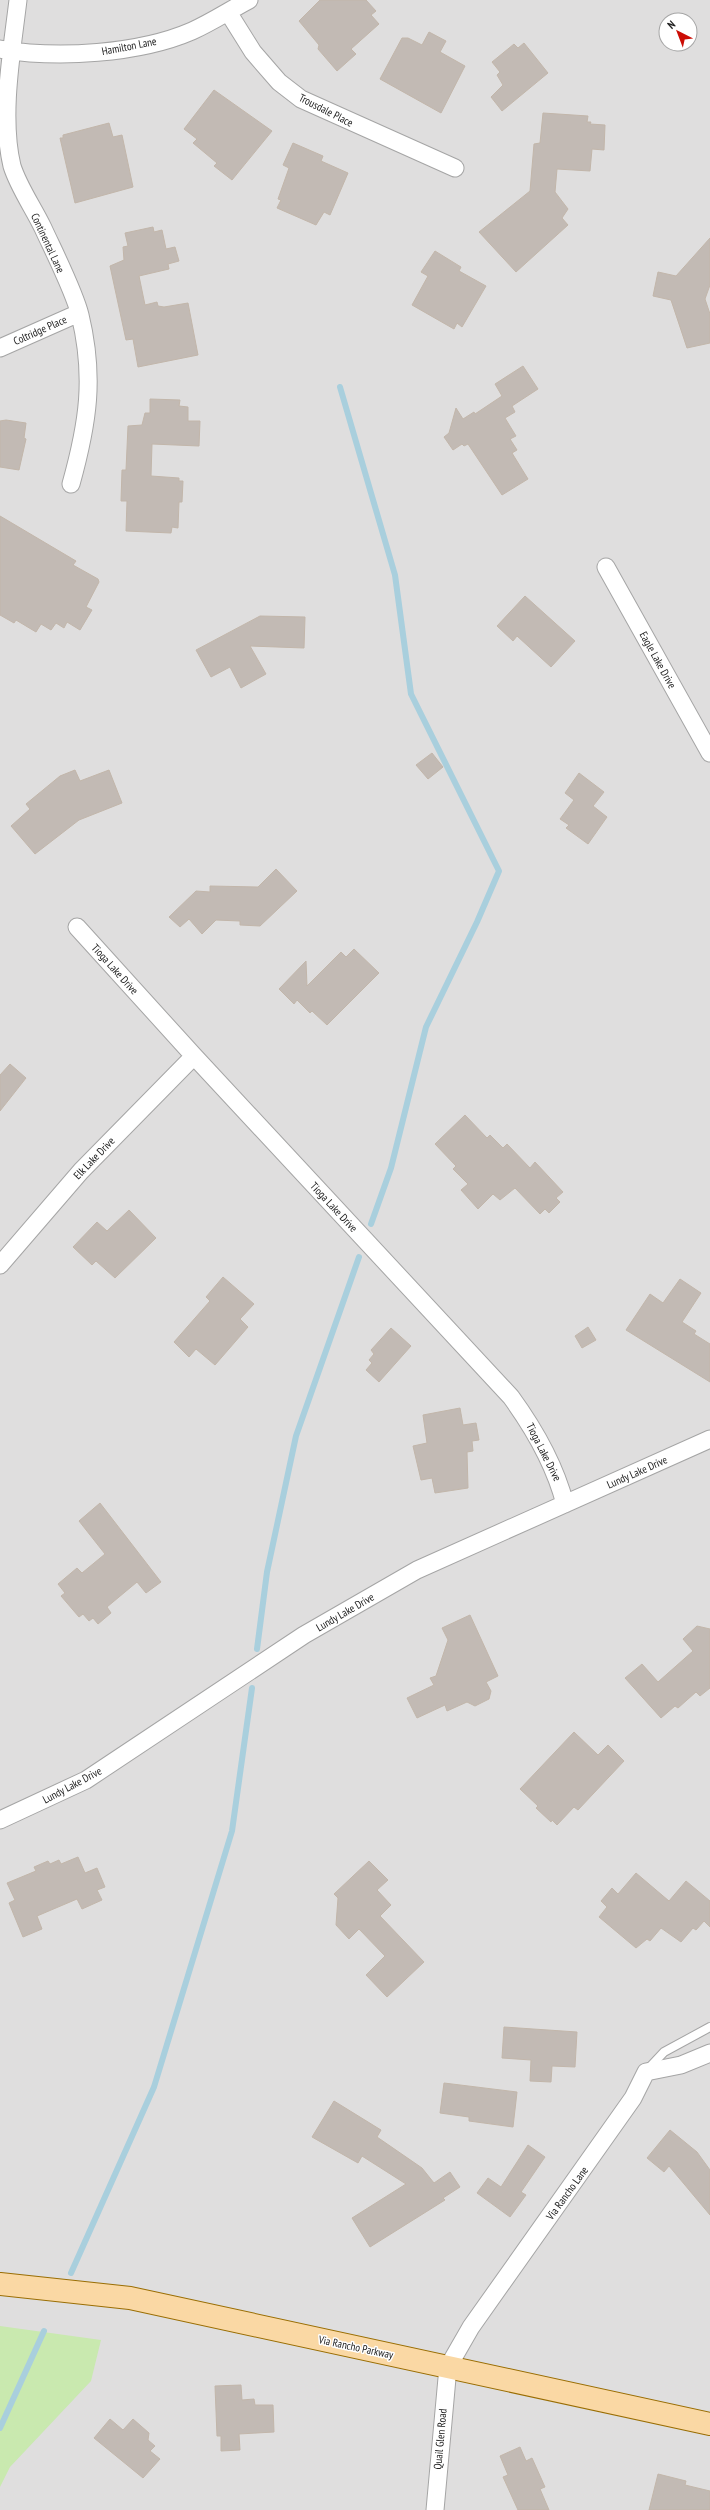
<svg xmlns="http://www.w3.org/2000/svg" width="710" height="2510" font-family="'PT Sans Narrow',sans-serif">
  <rect width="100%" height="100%" fill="#f1eee8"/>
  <path fill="#dfdede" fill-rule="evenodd" d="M0 0H710V2510H0ZM666 20H690V44H666Z"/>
  <path fill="#c9e9af" d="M0 2326 101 2340 91 2381 10 2467 0 2487Z"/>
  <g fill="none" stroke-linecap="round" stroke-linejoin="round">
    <path stroke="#a9cfdd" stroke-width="6" d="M340 387 395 575 411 694 499 871 477 922 426 1027 391 1168 371 1224
      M257 1649 267 1572 296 1436 359 1257
      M71 2273 154 2087 232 1831 252 1688
      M0 2428 44 2331"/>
  </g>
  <path fill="#c2bab4" stroke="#c2b6aa" d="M320 0H366L376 11 371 15 379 24 351 49 356 54 337 71 318 49 319 45 299 21Z
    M429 32 446 41 440 52 465 66 441 113 380 79 402 38H408L422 45Z
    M524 43 548 73 502 111 491 97 503 85 497 75 500 72 492 62 514 44 518 48Z
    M214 90 272 131 232 180 214 166 217 163 193 143 197 139 184 129Z
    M543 113 588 116 587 122H591L590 124 605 125 604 150 592 149 590 171 557 169 555 192 568 209 562 218 568 225 516 272 479 232 530 191 534 144 540 143Z
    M109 123 113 137 122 135 133 187 75 203 60 138H63V135Z
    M293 143 323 156 321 161 348 173 330 215 324 212 316 225 277 208 281 200 278 199 289 168 283 165Z
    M153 227 154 232 162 230 166 249 175 247 179 261 168 264 169 269 139 276 145 305 157 302 158 306 164 307 188 303 198 355 138 367 133 339 126 340 110 266 124 260 123 247 128 246 125 233Z
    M710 238V285L705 299 710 314V343L687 348 671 300 653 296 658 272 676 276Z
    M435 251 461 267 459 271 486 286 462 327 457 323 454 329 412 305 428 276 421 272Z
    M523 366 538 389 512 406 515 412 505 418 516 436 510 439 517 450 512 453 528 479 502 495 468 444 464 446 462 444 453 450 444 437 449 433 456 408 463 419 474 412 475 414 502 396 495 384Z
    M150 399 180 400 179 406 188 407V421H200L199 446 152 444 151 476 179 478V481H183L182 502H179L178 528 172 527 171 533 126 531 127 501H121L122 470H126L128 426 142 425 145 413H150Z
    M6 420 26 423 24 438 26 439 19 470 0 467V421Z
    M0 516 76 561 73 565 98 579 99 582 86 607 92 610 80 630 67 622 64 628 56 623 51 630 41 624 36 632 16 620 14 623 0 615Z
    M525 596 575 641 551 667 517 636 513 641 497 626Z
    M260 616 305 617 304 648 250 646 266 674 241 688 230 667 211 677 196 650Z
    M432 753 443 767 428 779 416 765Z
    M75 770 80 781 109 770 122 803 79 820 35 854 11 826 30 809 26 804 60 776Z
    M579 773 604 792 593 806 607 817 588 844 566 828 569 825 560 819 574 800 565 793Z
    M276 869 297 891 260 926 240 925V921L216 920 202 934 189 919 180 927 169 917 196 891 210 892V886L258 887Z
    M354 949 379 973 327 1025 312 1011 310 1013 297 1000 294 1004 279 989 306 961 307 986 341 952 346 957Z
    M10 1064 26 1078 0 1111V1075Z
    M465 1115 487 1138 490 1135 503 1148 507 1144 530 1168 535 1162 563 1192 556 1198 560 1202 549 1213 545 1209 540 1214 515 1188 500 1200 493 1194 478 1209 461 1190 468 1184 453 1169 456 1166 435 1144Z
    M129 1210 156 1238 115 1278 96 1261 92 1265 73 1247 97 1222 107 1231Z
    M223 1277 254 1304 240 1319 248 1327 215 1365 196 1349 189 1357 174 1342 210 1301 206 1297Z
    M680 1279 701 1293 682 1322 696 1331 694 1334 710 1344V1382L626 1330 650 1294 663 1303Z
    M588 1327 596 1340 582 1348 575 1336Z
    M391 1328 411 1346 379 1382 366 1370 372 1363 369 1360 374 1354 371 1350Z
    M460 1408 463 1425 476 1423 479 1440 472 1441 473 1451 467 1452 468 1488 435 1493 432 1478 421 1480 413 1446 427 1443 423 1415Z
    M100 1503 161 1582 146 1593 137 1582 107 1607 111 1613 98 1624 93 1618 89 1621 83 1614 79 1617 61 1596 65 1593 58 1584 77 1568 82 1573 105 1554 79 1521Z
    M470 1615 498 1676 486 1682 491 1691 489 1699 475 1706 467 1702 447 1711 445 1705 417 1718 407 1698 434 1685 430 1678 436 1676 448 1640 442 1628Z
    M697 1626 710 1629V1688L700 1696 696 1692 678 1708 675 1706 661 1718 625 1678 642 1664 658 1682 693 1651 683 1639Z
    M574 1732 598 1755 608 1745 624 1761 578 1810 574 1807 557 1825 552 1820 551 1822 536 1808 538 1806 520 1789Z
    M78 1857 85 1873 97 1868 105 1887 97 1890 102 1900 82 1909 77 1899 37 1916 42 1929 23 1937 9 1903 15 1900 7 1883 36 1871 34 1867 48 1861 50 1864 59 1860 61 1864Z
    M369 1861 388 1880 377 1890 391 1905 380 1916 424 1962 387 1997 366 1975 385 1956 359 1929 349 1939 336 1925 338 1898 334 1894Z
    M636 1873 669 1901 686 1881 710 1901V1927L704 1921 696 1930 693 1928 681 1942 661 1928 650 1941 647 1939 636 1948 599 1917 607 1907 601 1901 612 1888 618 1894Z
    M504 2027 577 2032 575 2067 552 2066 551 2082 530 2081 531 2060 502 2058Z
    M444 2083 517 2092 513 2127 469 2121V2117L440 2113Z
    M334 2101 381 2130 377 2137 422 2168 434 2183 450 2172 460 2187 443 2198 445 2200 370 2247 352 2218 406 2184 362 2156 358 2163 312 2137Z
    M670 2130 697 2152 710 2170V2215L669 2166 664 2172 647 2158Z
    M528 2145 545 2157 521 2192 526 2195 510 2217 477 2193 488 2178 501 2187Z
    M241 2385 242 2400 254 2399 255 2405H273L274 2432 239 2434 240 2450 221 2451V2436H217L215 2386Z
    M110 2419 123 2430 133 2419 149 2433 148 2440 155 2446 150 2451 160 2459 143 2478 94 2438Z
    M520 2447 526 2461 532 2458 545 2487 540 2489 549 2510H518L503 2477 508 2475 500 2456Z
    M658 2474 686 2481 685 2485 710 2491V2510H649Z"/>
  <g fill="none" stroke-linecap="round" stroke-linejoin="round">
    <g stroke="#a5a5a5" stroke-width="10">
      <path id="service" d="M649 2068 664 2052 710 2027"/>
    </g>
    <g stroke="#a5a5a5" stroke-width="19">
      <path id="minor" d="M18 0C12 51 0 116 12 166 19 188 33 207 43 228 54 252 74 291 80 315 95 377 88 423 71 484
        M228 12 253 52 279 82 301 99 455 168
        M0 49C57 59 139 54 192 31 212 22 230 10 249 0
        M0 348 79 313
        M606 567 710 753
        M77 927 194 1056 511 1397C535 1430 555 1465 565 1504
        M0 1265 81 1171 194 1056
        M0 1820 86 1780 304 1635 417 1570 710 1439
        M435 2510 448 2367 471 2327 633 2098 646 2072 681 2065 710 2053"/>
    </g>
    <g stroke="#9a6e04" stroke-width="24">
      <path id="primary" d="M0 2284 130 2298 710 2424"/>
    </g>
    <use href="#service" stroke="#fff" stroke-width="8"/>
    <use href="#minor" stroke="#fff" stroke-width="17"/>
    <use href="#primary" stroke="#fad8a4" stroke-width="22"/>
  </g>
  <g text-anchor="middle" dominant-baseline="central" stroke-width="3" stroke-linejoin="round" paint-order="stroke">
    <g font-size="11" fill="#212121" stroke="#fff">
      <text transform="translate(129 46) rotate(-11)">Hamilton Lane</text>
      <text transform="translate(326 110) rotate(27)">Trousdale Place</text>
      <text transform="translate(48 243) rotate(65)">Continental Lane</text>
      <text transform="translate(40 330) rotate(-24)">Coltridge Place</text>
      <text transform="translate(658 660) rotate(61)">Eagle Lake Drive</text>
      <text transform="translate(115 969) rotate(48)">Tioga Lake Drive</text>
      <text transform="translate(94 1158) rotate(-46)">Elk Lake Drive</text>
      <text transform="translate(334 1207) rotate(47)">Tioga Lake Drive</text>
      <text transform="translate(544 1452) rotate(63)">Tioga Lake Drive</text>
      <text transform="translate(637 1472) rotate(-24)">Lundy Lake Drive</text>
      <text transform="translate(345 1612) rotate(-30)">Lundy Lake Drive</text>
      <text transform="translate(72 1785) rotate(-28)">Lundy Lake Drive</text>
      <text transform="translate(567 2193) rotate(-54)">Via Rancho Lane</text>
      <text transform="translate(356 2347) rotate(12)">Via Rancho Parkway</text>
      <text transform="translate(440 2439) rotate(-85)">Quail Glen Road</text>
    </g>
  </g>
  <g transform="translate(678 32) rotate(318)"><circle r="19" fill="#ffffff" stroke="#a6a6a6"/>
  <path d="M0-3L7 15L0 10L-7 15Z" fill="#cc0d05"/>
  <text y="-6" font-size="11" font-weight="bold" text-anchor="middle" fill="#212121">N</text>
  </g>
</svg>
